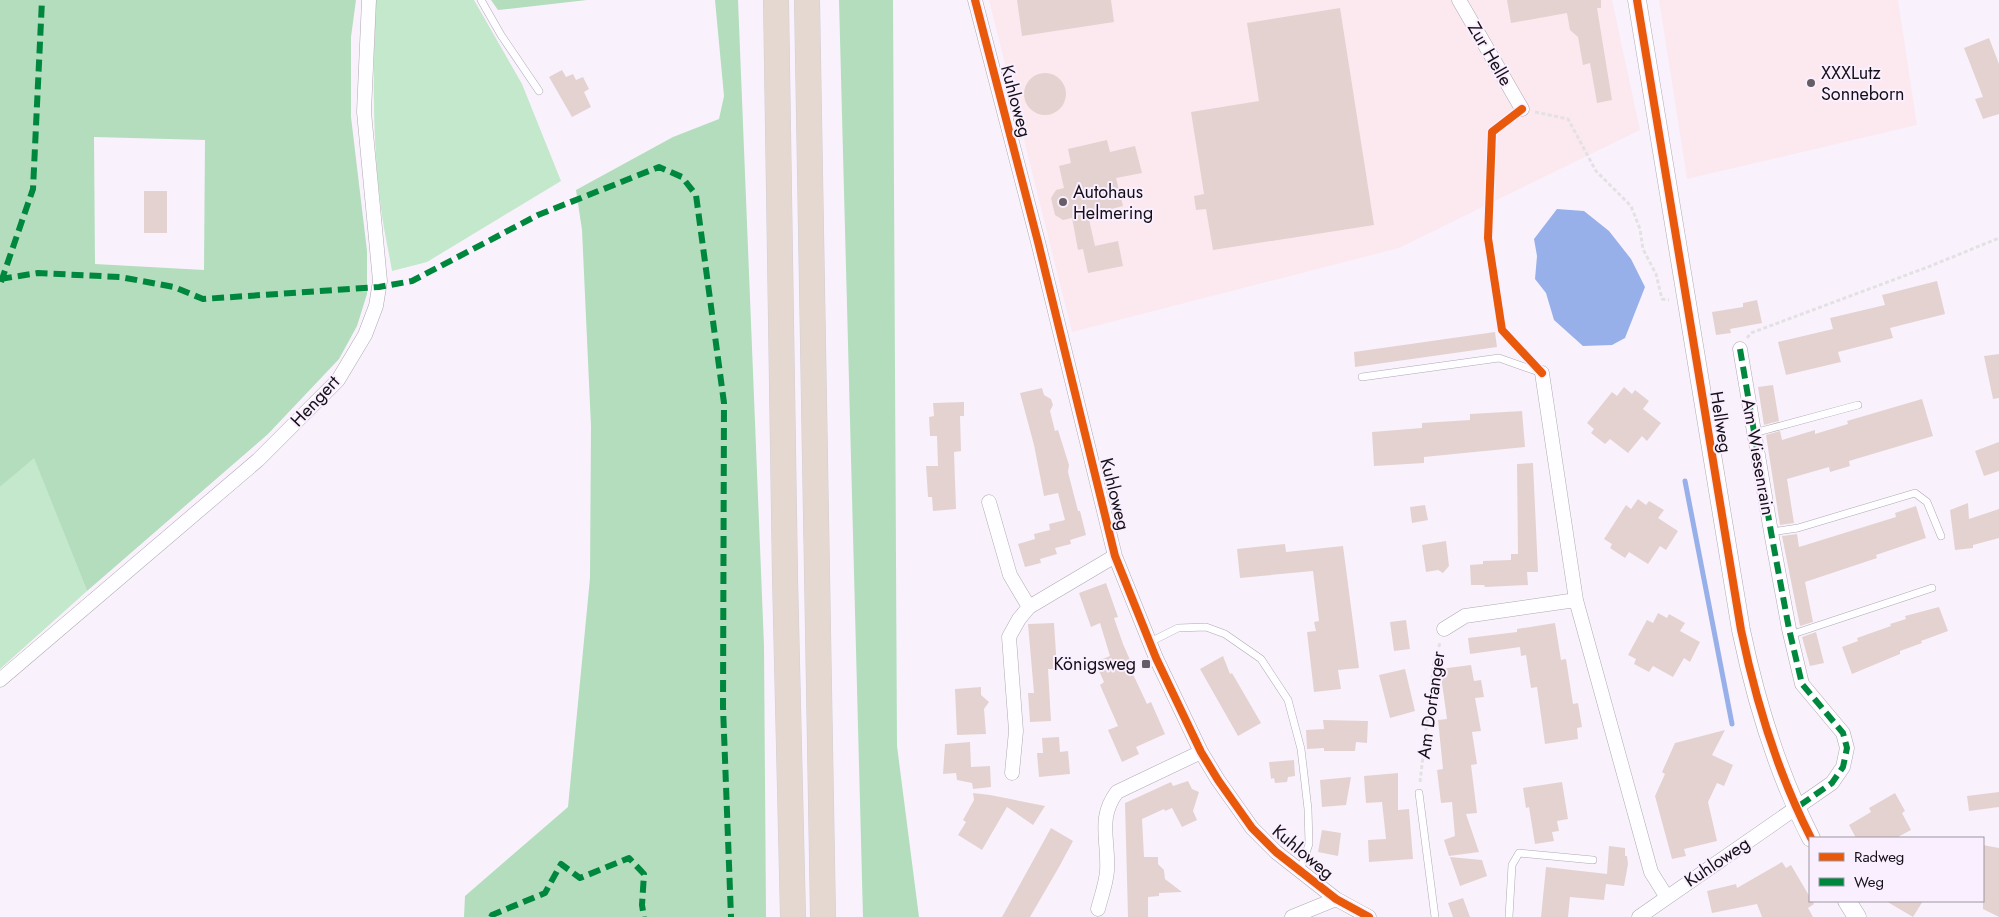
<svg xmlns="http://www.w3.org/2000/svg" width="1999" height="917" font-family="Jost,sans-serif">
  <rect width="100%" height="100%" fill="#f9f2fc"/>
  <path fill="#fbe9ef" d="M989 0H1612L1640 130 1399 248 1072 332Z
    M1659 0H1898L1917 125 1687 179Z"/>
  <path fill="#c3e8cc" d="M376 0H474L522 84 561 181 427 262 392 271C388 247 382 223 380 199 372 133 373 66 376 0Z
    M34 457 87 591 0 669V487Z"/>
  <path fill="#b3ddbd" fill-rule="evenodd" d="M0 0H356L351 37V117L367 251V294L357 326 339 359 268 434 87 591 34 458 0 487ZM94 137 205 140 204 270 95 264Z
    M491 0H587L498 10Z
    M715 0H738L764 646 766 917H464L465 896 568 807 590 578 591 426 582 230 576 190 673 137 719 119 724 96Z
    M839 0H893L897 746 919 917H863Z"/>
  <path fill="#98b0ea" d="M1557 209 1584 211 1609 231 1631 259 1645 287 1625 338 1612 345 1583 346 1554 320 1546 293 1535 279 1537 256 1534 239Z"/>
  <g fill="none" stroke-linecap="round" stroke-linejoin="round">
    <path stroke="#98b0ea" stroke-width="5" d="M1685 481 1732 724"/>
  </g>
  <path fill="#e4d2d1" d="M1017 0H1111L1114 22 1022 36Z
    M1507 0H1601V8H1597L1612 100 1597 103 1590 63 1583 65 1578 37 1570 30 1567 13 1511 23Z
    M1340 8 1374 225 1213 250 1206 209 1196 210 1194 196 1204 194 1191 112 1259 101 1247 23Z
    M1989 38 1999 64V114L1983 119 1975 99 1983 97 1964 48Z
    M562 70 566 77 573 74 576 80 583 77 589 89 584 92 591 107 572 117 549 77Z
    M1024 94a21 21 0 1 1 42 0a21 21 0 1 1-42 0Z
    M1107 140 1110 152 1135 146 1142 173 1116 178 1123 206 1088 215 1095 246 1118 241 1123 266 1088 273 1083 249 1078 250 1072 218 1063 220 1055 215 1051 198 1056 190 1064 188 1059 166 1071 163 1068 149Z
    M144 191H167V233H144Z
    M1937 281 1945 314 1890 328 1893 338 1838 352 1841 362 1786 375 1778 342 1833 329 1830 318 1885 305 1882 295Z
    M1757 300 1762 323 1730 329 1731 333 1716 335 1712 312 1743 307V303Z
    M1495 332 1497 347 1355 367 1354 352Z
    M1999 354V398L1993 399 1984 356Z
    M1773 385 1779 421 1764 425 1758 387Z
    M1624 387 1632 394 1635 390 1649 401 1643 409 1661 423 1647 441 1642 436 1628 453 1610 439 1605 444 1591 433 1594 429 1587 423 1612 392 1617 396Z
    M1042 388 1044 395 1051 399 1053 405 1050 411 1055 431 1058 430 1069 465 1068 472 1078 511H1080L1086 535 1070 540 1071 544 1055 548 1057 554 1040 559 1041 563 1025 567 1018 544 1035 539 1034 534 1050 530 1049 524 1065 520 1058 493 1044 496 1034 445 1020 393Z
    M1922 399 1933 436 1849 461 1850 466 1830 472 1829 467 1787 479 1794 523 1780 525 1766 435 1780 431 1782 440 1815 430V434L1848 424 1847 421Z
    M964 402V416H960L961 451 954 452 956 509 933 511 932 497H928L926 466H938L937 436H930L929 417 934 416 933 403Z
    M1522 411 1525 447 1424 457V463L1374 466 1372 432 1422 428V423L1470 420V414Z
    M1999 442V471L1984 476 1975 451Z
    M1533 463 1538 572H1527L1528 585 1485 587 1484 585H1471L1470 565 1483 564V561L1511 560V554H1518L1517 464Z
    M1638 499 1646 505 1649 501 1664 510 1658 518 1678 531 1666 550 1660 546 1648 564 1629 552 1625 558 1610 548 1612 544 1604 539 1626 505 1631 509Z
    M1968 503 1969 519 1999 509V538L1973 545V548L1955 550 1950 510Z
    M1425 505 1428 520 1412 523 1410 507Z
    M1916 506 1926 538 1876 555 1877 558 1805 582 1813 622 1800 626 1782 536 1797 534 1799 547 1896 517 1895 513Z
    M1446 541 1449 566 1443 573 1438 570 1426 572 1422 545Z
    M1285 544 1286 552 1343 546 1359 668 1338 670 1341 689 1314 692 1307 632 1316 631 1314 622 1319 621 1313 571 1240 578 1237 549Z
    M1106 583 1118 617 1114 618 1123 644 1134 669 1131 670 1147 704 1151 702 1165 734 1136 747 1139 754 1122 762 1108 730 1118 726 1100 685 1104 682 1095 662 1110 656 1100 623 1091 627 1079 593Z
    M1939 607 1948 631 1921 641 1922 643 1900 651V654L1852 674 1842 647 1858 641 1857 638 1891 626 1890 624 1906 619 1905 616Z
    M1658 613 1667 618 1669 614 1685 623 1680 631 1700 642 1690 662 1684 658 1673 677 1653 666 1649 672 1634 664 1636 659 1628 655 1647 620 1653 623Z
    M1406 620 1410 649 1394 651 1390 622Z
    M1054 623 1057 669H1048L1051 721 1030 722 1028 693H1034L1028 624Z
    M1555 623 1561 660 1566 659 1573 704 1578 703 1582 727 1577 728 1578 739 1545 744 1537 687 1531 688 1526 655 1521 656 1520 647 1470 654 1468 638 1517 632V629Z
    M1816 632 1824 663 1810 666 1802 637Z
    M1223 656 1230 674 1232 673 1261 723 1238 736 1200 669Z
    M1471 665 1474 681 1481 680 1484 697 1475 698 1481 731 1472 732 1477 764 1471 765 1477 813 1466 814 1479 852 1449 856 1444 840 1455 836 1452 802 1441 803 1437 770 1443 769 1438 720 1447 719 1440 669Z
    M1405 669 1415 711 1390 718 1379 675Z
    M981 687V695L989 702 984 709 986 734 957 735 955 689Z
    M1323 720 1368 721 1367 743 1356 742 1355 751H1324V748L1307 749 1306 730 1324 729Z
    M1725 730 1712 755 1733 765 1724 786 1717 783 1708 802 1717 841 1684 849 1686 856 1672 859 1655 796 1665 774 1662 772 1675 743Z
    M1059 737 1060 752 1068 751 1070 774 1039 777 1037 753H1043L1042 738Z
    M970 742 971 767 990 766 991 787 973 789 972 783 957 780 956 773 943 774 945 744Z
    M1294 760 1295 776 1288 777 1287 782 1275 783 1274 778 1271 779 1269 762Z
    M1398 773V810L1409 809 1413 859 1369 862 1368 840 1386 839 1382 802 1366 803 1364 776Z
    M1351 777 1346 805 1322 807 1320 780Z
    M1188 781 1192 789 1199 792 1193 811 1197 820 1182 827 1172 808 1165 811 1164 809 1142 819 1144 857H1158V864L1164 870 1165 879 1182 892 1159 893V896L1148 897V917H1128L1125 803 1171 782 1173 786Z
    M1562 782 1568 819 1557 821 1559 831 1552 832 1554 841 1535 844 1529 807 1526 808 1523 788Z
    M1999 792V807L1969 811 1967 796Z
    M973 793 990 795 1045 806 1033 825 1007 807 982 850 958 835 966 822 963 820 974 800Z
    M1895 793 1905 811 1902 813 1911 830 1896 838H1856L1849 825 1871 812 1869 808Z
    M1051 828 1073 841 1059 867 1030 917H1002Z
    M1322 830 1341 833 1338 856 1318 852Z
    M1983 845 1999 848V917L1983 909Z
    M1609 846 1625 848V856H1627L1628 864 1624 886 1606 884 1604 900 1570 897 1568 917H1541L1546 867 1607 874Z
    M1450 857 1482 860 1487 876 1460 886Z
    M1782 862 1786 868 1791 865 1814 904 1808 908 1813 917H1762L1757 904 1712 913 1707 891 1736 884 1737 888Z
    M1463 898 1470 917H1453L1448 903Z
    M1886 901H1923L1913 917Z"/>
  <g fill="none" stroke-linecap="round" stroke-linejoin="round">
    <g stroke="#afa9b2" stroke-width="8">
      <path id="service" d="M481 0 501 35 539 91
        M1362 377 1499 358 1542 373
        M1754 433 1858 405
        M1771 532 1798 528 1915 493 1927 502 1941 536
        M1790 635 1932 588
        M1150 642 1178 628 1206 627 1225 634 1261 659 1288 700 1301 749 1308 809 1309 844 1300 871
        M1419 793 1435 917
        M1509 917 1512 865 1519 853 1593 860"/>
    </g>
    <g stroke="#afa9b2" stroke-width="15">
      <path id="minor" d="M975 0 1038 242 1115 556 1156 658 1201 752 1218 780 1252 828 1276 852 1336 899 1369 917
        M1459 0 1522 109
        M1542 373 1576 600 1651 872 1666 896
        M989 502 1010 575 1029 607
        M1444 629 1465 616 1576 600
        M0 680 258 460 338 380 365 335 376 306 380 281 364 112 369 0
        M1012 773 1016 731 1009 637 1019 619 1029 607 1115 556
        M1098 909C1101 897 1106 884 1107 871 1109 841 1097 818 1117 792L1201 752
        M1292 917 1336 899
        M1639 917 1832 783 1843 767 1847 748 1843 733 1802 684 1789 629 1771 532 1740 349"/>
    </g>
    <g stroke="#afa9b2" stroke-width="19">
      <path id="tertiary" d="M1637 0 1741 630C1756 702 1777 772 1811 838
        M1847 901 1857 917"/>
    </g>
    <g stroke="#d2cfd4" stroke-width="26">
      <path id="motorway" d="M776 0 785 577 793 917
        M807 0 823 917"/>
    </g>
    <path stroke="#e3e1e3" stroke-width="3" stroke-dasharray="4 2.5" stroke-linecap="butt" d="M1535 112 1568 119 1596 171 1631 206 1640 229 1643 249 1656 274 1662 299 1669 300
      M1747 338 1751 333 1928 267 1999 238
      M1420 782 1434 661 1440 643"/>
    <use href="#service" stroke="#fefdff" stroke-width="7"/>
    <use href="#minor" stroke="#fefdff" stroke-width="14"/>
    <use href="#tertiary" stroke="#fefdff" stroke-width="18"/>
    <use href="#motorway" stroke="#e5d8d1" stroke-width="25"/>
    <path stroke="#00873e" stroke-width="6" stroke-dasharray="12 6" stroke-linecap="butt" d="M0 279 38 273 120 277 174 287 203 299 379 287 412 281 538 215 659 167 682 177 696 195 724 403 723 707 731 917
      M1 282 33 189 42 0
      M1740 349 1771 532 1789 629 1802 684 1843 733 1847 748 1843 767 1832 783 1796 808
      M491 917 492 915 545 893 561 864 580 878 629 858 644 874 642 905 644 917"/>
    <g stroke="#faefff" stroke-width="11">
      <path id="cycleway" d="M975 0 1038 242 1115 556 1156 658 1201 752 1218 780 1252 828 1276 852 1336 899 1369 917
        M1637 0 1741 630C1756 702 1777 772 1811 838
        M1522 109 1492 132 1488 238 1502 330 1542 373"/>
    </g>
    <use href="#cycleway" stroke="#e8590c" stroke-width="8"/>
  </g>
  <g fill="#655e67" stroke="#faefff" stroke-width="2">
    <circle cx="1811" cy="83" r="5"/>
    <circle cx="1063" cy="202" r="5"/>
    <rect x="1141" y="659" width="10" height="10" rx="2.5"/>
  </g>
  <g text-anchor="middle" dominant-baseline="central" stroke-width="4" stroke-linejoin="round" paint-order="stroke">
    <g font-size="18" fill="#150f17" stroke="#faefff">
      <text transform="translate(1490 54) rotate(60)">Zur Helle</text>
      <text transform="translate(1016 101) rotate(75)">Kuhloweg</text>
      <text transform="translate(315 401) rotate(-47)">Hengert</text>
      <text transform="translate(1721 422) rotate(81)">Hellweg</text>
      <text transform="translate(1758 457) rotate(80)">Am Wiesenrain</text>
      <text transform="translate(1115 494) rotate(76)">Kuhloweg</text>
      <text transform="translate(1431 705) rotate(-82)">Am Dorfanger</text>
      <text transform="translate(1303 852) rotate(40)">Kuhloweg</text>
      <text transform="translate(1717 862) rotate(-34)">Kuhloweg</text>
    </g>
    <g font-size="18" fill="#150f17" stroke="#faefff" text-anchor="start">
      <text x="1821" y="73">XXXLutz<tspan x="1821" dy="21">Sonneborn</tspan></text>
      <text x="1073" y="192">Autohaus<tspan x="1073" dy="21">Helmering</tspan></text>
      <text x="1136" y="664" text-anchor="end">Königsweg</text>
    </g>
  </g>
  <rect x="1809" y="837" width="175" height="65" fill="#faefff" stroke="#9e95a2"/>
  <rect x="1819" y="853" width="25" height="8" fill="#e8590c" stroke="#9e95a2"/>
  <text x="1854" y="862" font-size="15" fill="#150f17">Radweg</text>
  <rect x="1819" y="878" width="25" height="8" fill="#00873e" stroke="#9e95a2"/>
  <text x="1854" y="887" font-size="15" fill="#150f17">Weg</text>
</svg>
